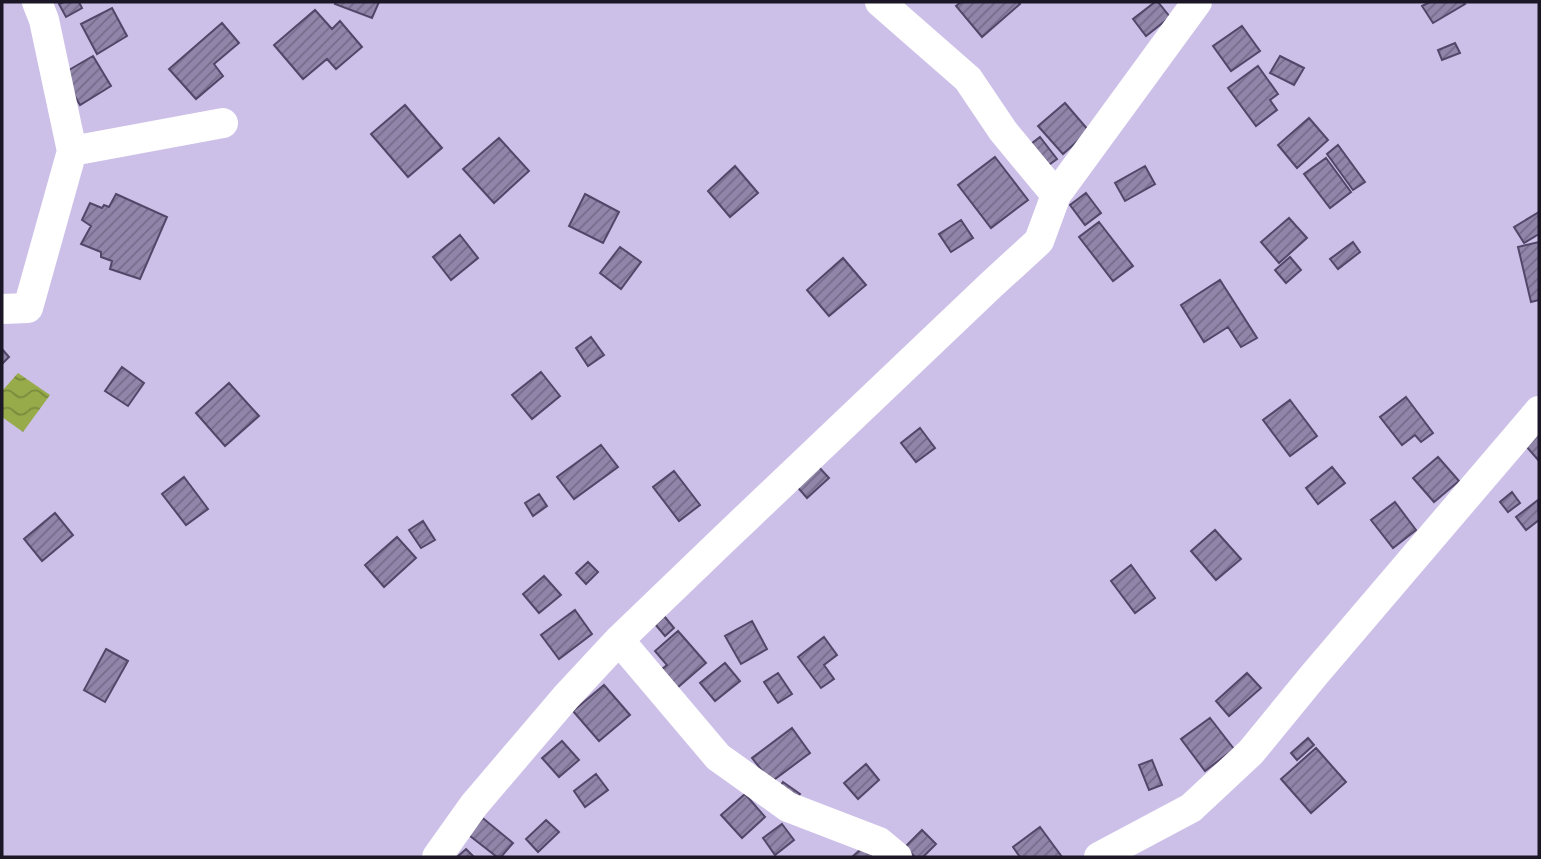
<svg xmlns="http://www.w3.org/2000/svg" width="1541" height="859" font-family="Jost,sans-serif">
  <defs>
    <pattern id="water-waves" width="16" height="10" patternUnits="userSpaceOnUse" patternTransform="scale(1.75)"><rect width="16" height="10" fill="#97ab4a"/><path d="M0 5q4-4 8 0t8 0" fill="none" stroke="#7a8a3d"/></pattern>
    <pattern id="building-hatch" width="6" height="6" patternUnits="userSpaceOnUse" patternTransform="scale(1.75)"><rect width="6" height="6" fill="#9185aa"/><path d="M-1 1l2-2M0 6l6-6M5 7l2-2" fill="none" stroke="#766c8a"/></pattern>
  </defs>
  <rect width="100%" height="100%" fill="#cdc0e8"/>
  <path fill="url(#water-waves)" d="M18 373 50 395 23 432 2 417V391Z"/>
  <path fill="url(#building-hatch)" stroke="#524769" stroke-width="2" d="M64 2H79L82 8 66 17 59 4Z
    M336 2H379L372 18 335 4Z
    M961 2H1018L1020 4 982 37 956 6Z
    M1155 2H1158L1170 17 1146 36 1133 19Z
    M1430 2H1463L1465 4 1433 23 1422 6Z
    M112 8 127 36 97 54 81 24Z
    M315 10 332 29 340 21 362 47 336 69 327 59 303 79 274 45Z
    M222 23 239 43 214 64 223 76 196 99 169 69Z
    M1242 26 1260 51 1231 71 1213 46Z
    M1455 43 1460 53 1442 60 1438 50Z
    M93 56 111 86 80 105 62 74Z
    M1280 56 1304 68 1294 85 1270 73Z
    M1258 66 1278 94 1270 100 1277 110 1256 126 1228 88Z
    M1065 103 1089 131 1063 154 1038 126Z
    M405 105 442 148 408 177 371 134Z
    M1309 118 1328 140 1297 168 1278 145Z
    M1040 137 1057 159 1043 169 1027 147Z
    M499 138 529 171 494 203 463 169Z
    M1338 145 1365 182 1353 190 1327 154Z
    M995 157 1028 200 991 228 958 185Z
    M1326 158 1351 192 1330 208 1304 174Z
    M735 166 758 193 730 217 708 191Z
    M1145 166 1155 184 1125 201 1115 183Z
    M1086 193 1101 213 1085 225 1070 205Z
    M116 194 167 217 140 279 110 269 112 261 101 257V252L81 244 91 226 82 220 90 203 102 208 104 205 109 207Z
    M585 194 619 212 603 243 569 226Z
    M1539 212V234L1524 243 1514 227Z
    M1289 218 1307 238 1279 263 1261 242Z
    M961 220 973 238 951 252 939 234Z
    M1099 222 1133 266 1113 281 1079 237Z
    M460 235 478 258 451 280 433 257Z
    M1353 242 1360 252 1338 269 1330 259Z
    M1539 242V300L1531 302 1518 247Z
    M620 247 641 262 621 289 600 273Z
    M1290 257 1301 270 1286 283 1275 270Z
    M843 258 866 285 829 316 807 290Z
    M1220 280 1257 338 1241 347 1228 327 1204 342 1181 305Z
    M591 337 604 355 588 366 576 348Z
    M2 349 9 357 2 364Z
    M122 367 144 383 128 406 105 391Z
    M541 372 560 396 532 419 512 395Z
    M229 383 259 416 225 446 196 413Z
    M1406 397 1433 433 1421 442 1415 435 1402 445 1380 417Z
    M1290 400 1317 436 1290 456 1263 420Z
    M1539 421V461L1519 438Z
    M920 428 935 448 916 462 901 443Z
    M601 445 618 467 574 499 557 477Z
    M1438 457 1459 481 1434 502 1413 478Z
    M816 464 829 478 807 498 794 483Z
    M1332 467 1345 483 1318 504 1306 488Z
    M674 471 700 505 679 521 653 487Z
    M184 477 208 509 186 525 162 494Z
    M1512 492 1520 503 1508 512 1500 502Z
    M539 494 547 506 533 516 525 503Z
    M1538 500 1539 520 1526 530 1516 517Z
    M1395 502 1416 530 1393 548 1371 520Z
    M55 513 73 535 42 561 24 539Z
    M423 521 435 540 421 548 409 530Z
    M1215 530 1241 559 1216 580 1191 551Z
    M397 537 416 558 384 587 365 565Z
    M588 562 598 572 586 584 576 573Z
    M1131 565 1155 598 1135 613 1111 581Z
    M544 576 561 595 539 613 523 594Z
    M575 610 592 634 559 659 541 635Z
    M664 616 674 628 665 636 655 624Z
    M752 621 767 649 741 664 725 636Z
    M678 631 706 663 669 695 653 676 667 665 655 651Z
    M824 637 837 655 824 665 834 679 821 688 798 657Z
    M106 649 128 661 105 702 84 690Z
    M725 663 740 681 715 701 700 683Z
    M778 673 792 694 778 703 764 682Z
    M1247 673 1261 688 1229 716 1216 701Z
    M604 685 630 715 599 741 573 711Z
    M1210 718 1234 749 1205 771 1181 739Z
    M792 728 810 753 771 782 752 758Z
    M1308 738 1314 745 1297 760 1291 753Z
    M562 741 579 760 559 777 542 758Z
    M1316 748 1346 782 1311 813 1281 779Z
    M1152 760 1162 785 1149 790 1139 765Z
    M866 764 879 780 858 799 844 783Z
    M596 774 608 790 585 807 574 791Z
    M783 782 800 794 791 806 775 795Z
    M745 794 765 817 742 838 721 815Z
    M479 815 513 843 501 857H497L465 832Z
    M546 820 559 832 538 852 526 839Z
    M782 824 794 840 775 855 763 838Z
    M1040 827 1062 857H1020L1013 847Z
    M922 830 936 844 923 857H915L905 847Z
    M869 842 883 857H852Z
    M466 849 474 857H457Z"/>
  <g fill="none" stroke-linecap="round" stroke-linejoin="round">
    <path stroke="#fff" stroke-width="30" d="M37 2 44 20 72 151 223 123
      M1056 195 1197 2
      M2 309 28 308 72 151
      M619 640 718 757 788 807 879 842 897 857
      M437 857 474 805 566 697 619 640 723 540 991 285 1039 241 1056 195 1003 131 968 79 880 2
      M1099 857 1191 808 1251 752 1314 675 1539 411"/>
  </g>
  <rect width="1541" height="859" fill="none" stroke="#1c1726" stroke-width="7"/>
</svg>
